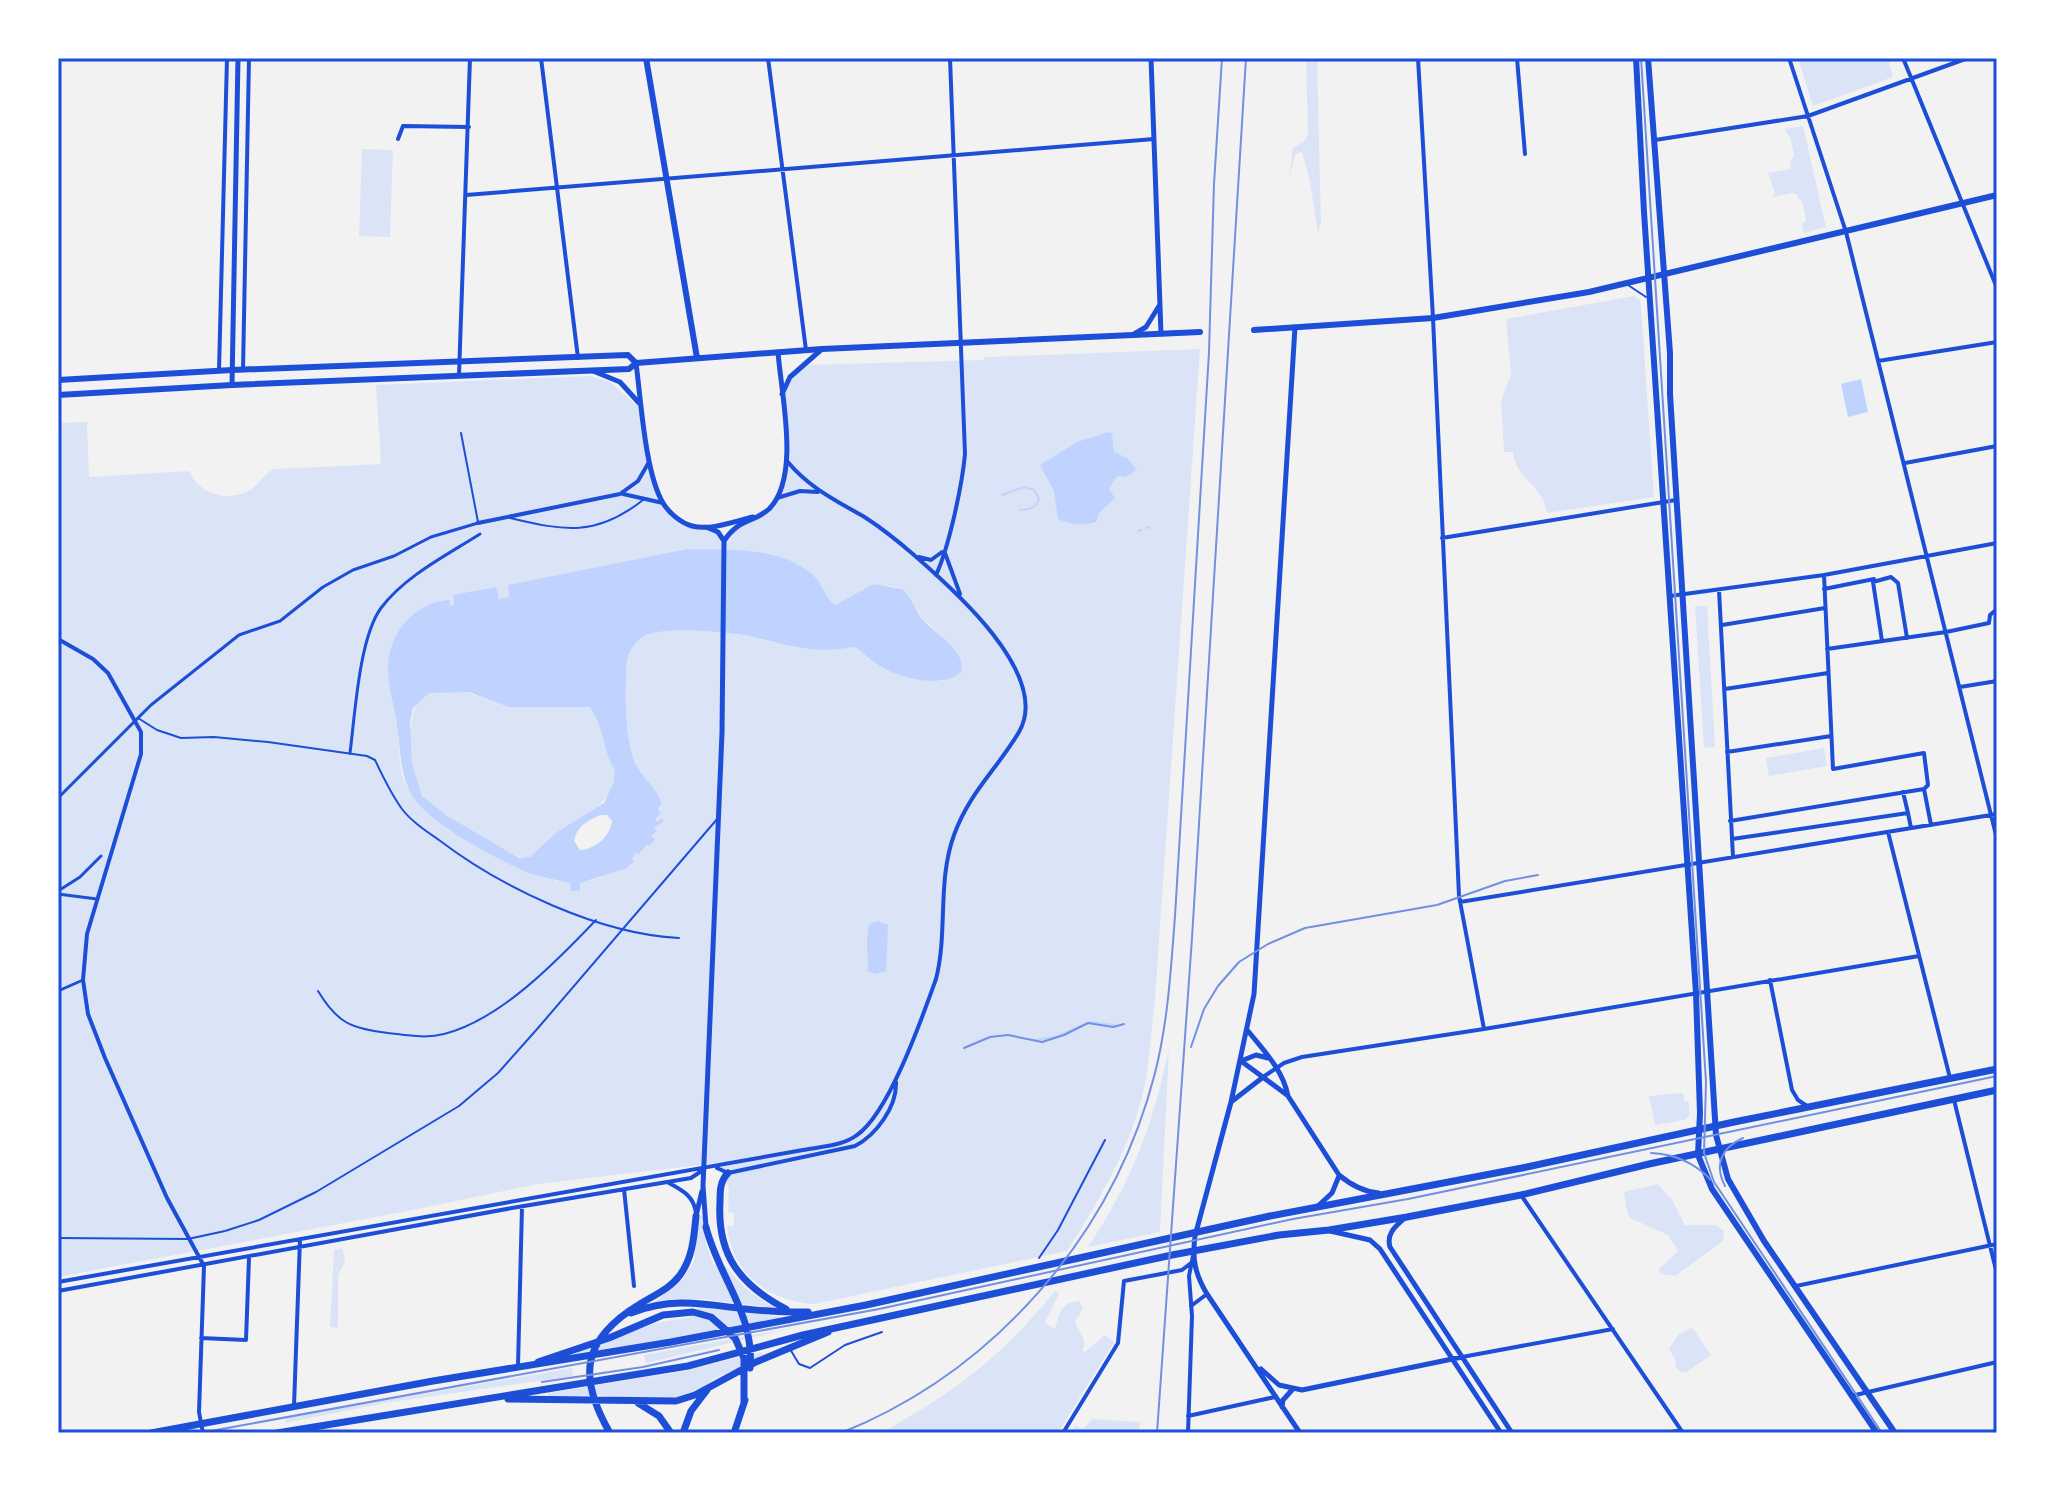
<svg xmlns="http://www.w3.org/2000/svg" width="2055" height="1491" font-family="Rubik,sans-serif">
  <rect width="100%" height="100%" fill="#f2f2f2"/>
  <path fill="#dbe4f7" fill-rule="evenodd" d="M1306 58H1317L1321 223 1318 234 1310 181 1302 152 1295 154 1289 179 1293 148 1304 141 1308 135Z
    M1798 58H1888L1893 77 1813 106Z
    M1803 126 1826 227 1804 233 1802 225 1806 220 1803 204 1796 194 1793 193 1772 197 1775 193 1768 173 1791 169 1790 162 1794 156 1791 140 1785 129Z
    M362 149 393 150 390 237 359 236Z
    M1634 296 1640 300 1641 307 1654 497 1547 513C1542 483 1517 482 1513 452H1504L1501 400 1511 375 1506 319Z
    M1200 349 1155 999C1151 1031 1150 1066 1142 1097 1128 1152 1097 1204 1067 1251L814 1304C768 1301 732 1274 727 1226H734V1213L728 1212 729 1188 717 1163 538 1184 413 1210 58 1277V423L87 422 89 477 189 471C199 494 228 503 250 490 260 484 263 474 274 469L381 464 376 385 590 376 610 382 642 410 650 459 663 502 683 521 713 529 724 541 729 534 759 515 777 498 787 461 782 395 794 376 805 365 982 360 986 357ZM687 549C728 550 780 546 813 576 823 584 825 599 835 605 862 596 871 578 902 589L923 619 955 649 943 681C921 680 893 676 874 663 868 658 861 651 855 647 842 648 824 651 808 649 788 647 768 640 748 636 726 632 663 626 644 636 635 641 630 650 627 660 625 687 624 737 635 761 642 778 657 787 662 804L655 820 658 822 639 854 637 853C631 860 625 864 618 868 560 907 495 856 449 821 437 812 419 803 410 791 398 777 400 749 398 732 393 685 374 663 409 623 420 612 428 603 444 601L451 606 495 587 499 599 510 597 509 585Z
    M1695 606H1707L1715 747 1704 748Z
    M464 691 508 707H589C603 726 603 752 615 771 613 800 594 811 571 824 560 830 533 856 528 858 514 862 434 809 423 796 407 778 402 705 427 694 437 689 453 692 464 691Z
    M1824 748 1827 766 1769 776 1766 758Z
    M1169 1049 1160 1232 1088 1247C1133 1179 1152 1127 1169 1049Z
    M1683 1093 1684 1101 1689 1102V1116L1685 1120 1655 1125 1649 1096Z
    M1658 1184 1672 1200 1685 1225H1716L1724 1231 1723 1241 1675 1276 1662 1274 1658 1270 1678 1251 1668 1235 1630 1218 1627 1211 1624 1192Z
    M700 1216H703L706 1245 713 1264 725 1265C740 1286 756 1298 779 1309L704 1299 655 1302 683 1279 694 1261Z
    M342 1248C348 1265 343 1263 338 1276V1328L330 1327 334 1250Z
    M1055 1291 1059 1293 1045 1323 1055 1329C1060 1314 1059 1302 1080 1301L1083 1309 1075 1322C1078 1334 1089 1338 1082 1350L1085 1352 1105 1335 1114 1342 1058 1433H880C953 1394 1003 1355 1055 1291Z
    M700 1306 782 1317V1319L574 1357 573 1354 655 1323 688 1318Z
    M1692 1327 1711 1355 1687 1372H1681L1675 1366V1359L1669 1349 1678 1335Z
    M792 1328 646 1363 644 1355Z
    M761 1352 763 1357 715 1378 698 1391 681 1398H629L601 1395 548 1397V1393L679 1372Z
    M572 1368 573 1376 385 1403 285 1423V1418Z
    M1092 1419 1140 1422 1139 1433H1070L1075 1425 1083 1429Z"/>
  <path fill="#bfd3fe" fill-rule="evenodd" d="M1861 379 1868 412 1848 417 1841 384Z
    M1109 432 1112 433 1114 452 1127 458 1137 470 1125 477 1117 476 1109 489 1115 498 1099 513 1096 522C1082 526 1070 525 1058 519L1054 491 1040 465 1077 442Z
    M687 549C728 550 780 546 813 575 823 584 825 598 835 605L874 584 902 589C911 597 914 607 920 616 934 635 963 645 962 671 943 691 895 677 875 663 868 658 861 651 855 647 841 649 826 651 809 649 789 647 769 640 749 636 727 632 663 626 644 636 635 641 630 650 627 660 625 687 624 737 635 762 642 778 657 787 662 804L658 810 661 812 655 820 658 822 661 818 664 821 654 828 657 831 651 836 655 839 650 846 647 844 638 855 636 853 632 859 634 861 627 868 580 883V891H571L570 883C557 880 542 878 529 873 498 860 436 827 416 801 399 780 401 750 397 725 395 707 388 688 388 671 387 635 414 602 449 600L451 606 454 604 453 595 496 587 499 599 509 597 508 585ZM469 692 508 707H589C604 726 603 752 615 771L613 784 604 803 557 832 530 857 519 858 449 817 422 796 412 764 410 722 413 708 429 693ZM601 815H607L612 821C611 836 594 850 580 850L574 841C577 826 588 820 601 815Z
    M878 921 888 925 886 971 876 974 868 971 867 942 869 924Z"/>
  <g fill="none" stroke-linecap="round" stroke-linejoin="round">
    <path stroke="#bfd3fe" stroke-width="2" d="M1002 495 1024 487 1034 490 1039 499C1035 509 1030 509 1020 510
      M1146 528 1149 527
      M1138 531 1141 530
      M1033 1040 1055 1037 1090 1022 1114 1025"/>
    <path stroke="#1d4ed8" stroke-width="2" d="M1628 285 1646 297
      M461 433 478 522
      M510 518C565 531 596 537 643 500
      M138 718 157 730 181 738 214 737 268 742 367 756 375 760C383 777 391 794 402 809 411 821 426 831 439 840 502 888 599 934 679 938
      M318 991C338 1024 351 1028 388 1033 406 1035 426 1039 444 1034 500 1020 557 961 596 920
      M58 1238 188 1239 225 1231 259 1220 316 1192 459 1106 498 1073 538 1028 718 818
      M1039 1258 1058 1230 1105 1140
      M790 1349 799 1364 810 1368 845 1345 882 1332"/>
    <path stroke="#1d4ed8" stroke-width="3" d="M350 753C355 715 359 638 381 608 405 576 447 555 480 534
      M58 798 151 705 239 635 280 621 323 587 353 570 394 556 431 537 478 523
      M58 891 80 877 101 856
      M58 894 97 899
      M58 991 83 980"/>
    <path stroke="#1d4ed8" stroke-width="4" d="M541 58 578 358
      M768 58 806 350
      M1418 58 1433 318 1459 896 1484 1029
      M1517 58 1525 154
      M1789 58 1846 232 1997 839
      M1903 58 1997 288
      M398 139 403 126 469 127
      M1655 140 1808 116 1968 58
      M466 195 1154 139
      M1878 361 1997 342
      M243 370 249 58
      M219 371 227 58
      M459 375 470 58
      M1905 463 1997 446
      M623 494 663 503
      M777 498 800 491 818 492
      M478 523 620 494 638 481 649 462
      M1442 538 1676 500
      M945 553 960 594
      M919 557 931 560 942 552
      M936 575C949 547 962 486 965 454L950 58
      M1824 589 1874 579
      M1719 590 1733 857
      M1670 596 1824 575 1997 543
      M1722 625 1825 608
      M58 639 93 659 108 673 141 732V754L87 934 83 980 88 1014 105 1058 167 1198 204 1266 199 1412 203 1433
      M1882 641 1873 582 1891 577 1898 583 1907 638
      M1827 649 1946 632 1989 623 1990 615 1997 609
      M1960 687 1997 681
      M1725 689 1828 673
      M1727 752 1831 736
      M1924 789 1931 825
      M1903 792 1908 813
      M1730 821 1924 789 1928 785 1924 753 1833 769 1824 575
      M1888 832 1950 1078
      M1732 839 1908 813 1911 828
      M1460 902 1997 814
      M1770 980 1792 1090 1798 1100 1807 1106
      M1263 1077 1284 1063 1302 1057 1484 1029 1919 956
      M1954 1100 1997 1274
      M717 1168 728 1173 855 1146C876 1135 897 1107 896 1082
      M669 1183C684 1191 694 1197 696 1213
      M624 1189 634 1286
      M1521 1195 1683 1433
      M58 1282 803 1150C819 1147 843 1146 857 1135 889 1113 922 1018 936 979 948 932 937 882 954 835 969 793 997 769 1019 732 1052 675 952 588 914 555 899 542 883 529 866 518 837 501 809 488 787 461
      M1796 1286 1997 1244
      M58 1291 512 1208 691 1178 703 1170
      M1191 1306 1207 1294
      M201 1338 246 1340 249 1258
      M1462 1357 1613 1329
      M518 1366 522 1207
      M1851 1396 1997 1362
      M294 1406 300 1239
      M1188 1416 1275 1397
      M1063 1433 1118 1343 1124 1281 1182 1270 1191 1263
      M1188 1433 1192 1316 1189 1276 1193 1256
      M1666 1433 1681 1430"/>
    <path stroke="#1d4ed8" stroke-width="5" d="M1151 58 1161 334
      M1295 327 1254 994 1231 1102 1195 1236C1192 1259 1195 1274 1207 1294L1300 1433
      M1134 334 1146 327 1159 306
      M636 363C641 400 645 473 663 503 669 513 681 523 692 526 711 531 735 521 753 517
      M593 371 620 382 639 403
      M232 385 238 58
      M782 394 790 377 822 349
      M706 527 718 532 724 541
      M724 541C739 518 754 523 769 509 801 477 781 394 778 352
      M1248 1031C1264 1051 1283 1070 1288 1096L1339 1175C1351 1185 1363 1192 1379 1193
      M1241 1061 1287 1095
      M1241 1061 1256 1055 1268 1058
      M1231 1102 1262 1078
      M1318 1206 1332 1193 1339 1176
      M696 1216 702 1191
      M1406 1217C1396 1226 1386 1233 1390 1247L1512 1433
      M706 1227 703 1186 722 733 724 541
      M1330 1231 1370 1240 1380 1249 1501 1433
      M1261 1369 1279 1385 1302 1390 1462 1357
      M1282 1407 1283 1400 1292 1390"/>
    <path stroke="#1d4ed8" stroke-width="6" d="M646 58 697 358
      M1636 58 1644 212 1696 993 1700 1113 1698 1155 1712 1189 1877 1433
      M1648 58 1670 353V394L1716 1135 1728 1179 1764 1241 1895 1433
      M1254 330 1433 318 1589 292 1997 195
      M58 380 232 370 600 356 628 355 636 363
      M58 395 232 385 629 369 636 363 822 349 1200 332"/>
    <path stroke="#1d4ed8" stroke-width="7" d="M728 1173C720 1181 720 1191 720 1202 717 1255 740 1285 786 1309
      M706 1227C718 1276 755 1314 750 1368
      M631 1313C682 1293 719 1309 770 1311 783 1312 796 1312 808 1312
      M538 1362 609 1338 663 1315 693 1312 711 1317 735 1338 744 1358V1402
      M508 1399 676 1401 695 1395 756 1362 828 1332
      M638 1403 659 1416 671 1433
      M151 1433 433 1381 671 1342 866 1305 1270 1216 1522 1168 1734 1122 1997 1069
      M277 1433 688 1366 803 1335 1172 1255 1279 1235 1329 1230 1407 1217 1521 1195 1649 1164 1997 1090
      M610 1433C577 1376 582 1339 640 1304 654 1295 670 1289 680 1275 693 1257 694 1236 696 1216
      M683 1433 691 1411 707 1390
      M734 1433 745 1400"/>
    <path stroke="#7290e2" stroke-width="2" d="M1641 58 1706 1082 1704 1153 1714 1182 1882 1433
      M1651 1153C1674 1154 1694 1162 1711 1180
      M1725 1186C1714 1165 1721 1148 1743 1138
      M542 1382 643 1367 719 1350
      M200 1433 879 1309 1293 1219 1408 1199 1997 1076"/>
    <path stroke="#7290e2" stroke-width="2" d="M1191 1047 1204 1009 1218 986 1239 962 1268 944 1305 928 1437 905 1505 881 1538 875
      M964 1048 990 1037 1008 1035 1042 1042 1064 1035 1088 1023 1113 1027 1124 1024
      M841 1433C995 1371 1114 1234 1155 1073 1168 1022 1171 968 1175 916L1209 352 1214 184 1222 58
      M1157 1433 1192 938 1246 58"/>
  </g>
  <rect width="2055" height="1491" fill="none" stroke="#ffffff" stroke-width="120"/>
  <rect x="60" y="60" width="1935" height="1371" fill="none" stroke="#1d4ed8" stroke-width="3"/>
</svg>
